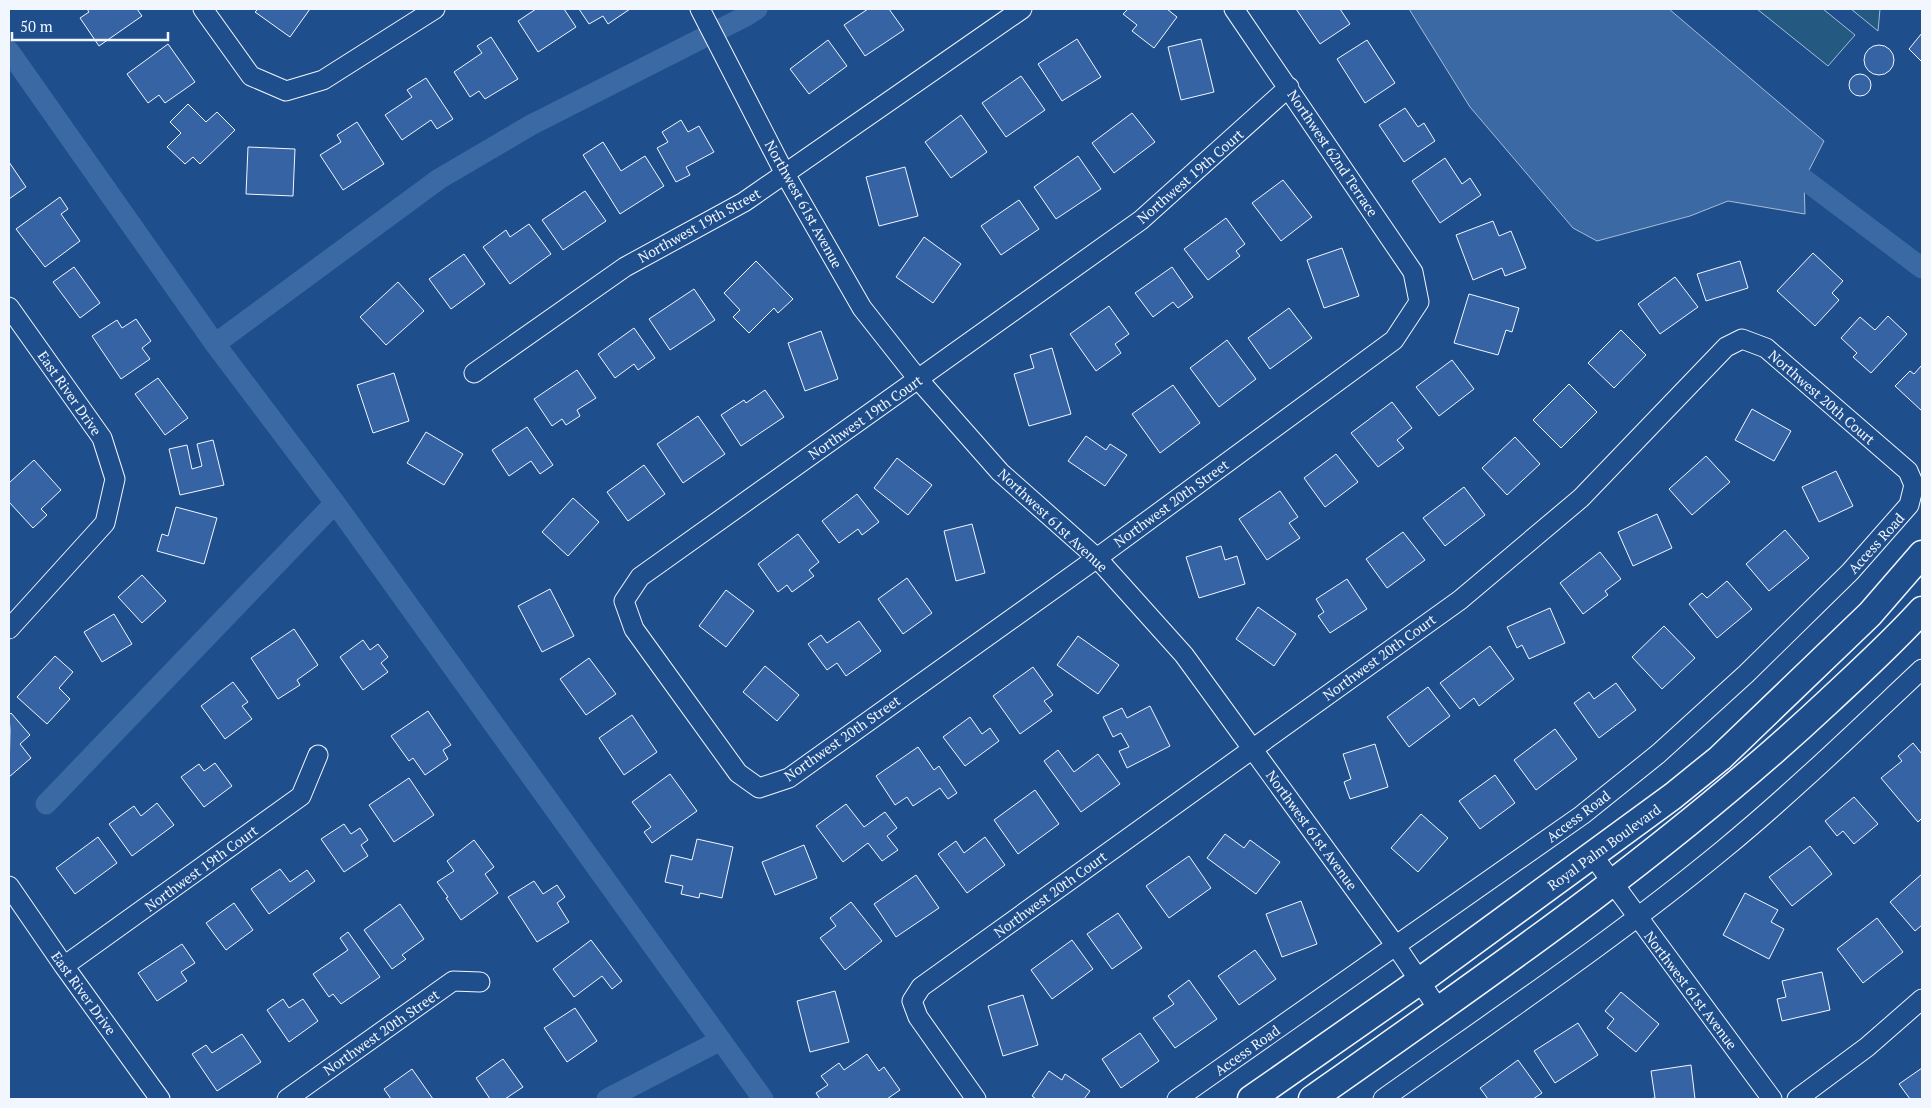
<svg xmlns="http://www.w3.org/2000/svg" width="1931" height="1108" font-family="'PT Serif',serif">
  <rect width="100%" height="100%" fill="#1f4e8c"/>
  <path fill="#245a82" stroke="#a8bbd7" d="M1757 9H1823L1855 35 1828 66Z
    M1851 9H1880L1878 31Z"/>
  <path fill="#3b69a3" stroke="#a8bbd7" d="M1409 9H1669L1824 141 1804 180 1805 214 1728 201 1690 216 1597 241 1573 228 1470 107Z"/>
  <g fill="none" stroke-linecap="round" stroke-linejoin="round">
    <path stroke="#3b69a3" stroke-width="21" d="M9 51 215 344 335 503 763 1099
      M1781 162 1922 268
      M215 344 439 179 531 125 746 16 757 9
      M46 804 335 503
      M607 1099 721 1040"/>
  </g>
  <path fill="#3563a3" stroke="#f2f6ff" d="M87 9H137L142 16 99 46 80 18 89 12Z
    M258 9H310L290 37 255 12Z
    M536 9H564L576 27 538 52 518 21Z
    M579 9H630L608 24 603 16 589 24Z
    M868 9H889L904 30 865 56 844 25Z
    M1128 9H1167L1177 17 1154 48 1132 31 1137 25 1123 14Z
    M1296 9H1340L1350 24 1320 44Z
    M1922 33V69V62L1909 49Z
    M491 37 518 79 485 99 479 91 470 97 454 72 482 53 477 46Z
    M1077 39 1101 77 1062 101 1038 64Z
    M1201 39 1214 92 1181 100 1168 47Z
    M828 40 847 66 809 94 790 69Z
    M1367 40 1395 83 1365 103 1337 59Z
    M168 44 195 82 165 103 159 95 148 103 127 74Z
    M1864 60a15 15 0 1 1 30 0a15 15 0 1 1-30 0Z
    M1849 85a11 11 0 1 1 22 0a11 11 0 1 1-22 0Z
    M1021 76 1045 110 1006 137 982 103Z
    M426 78 453 119 437 129 431 120 402 140 385 115 412 97 407 90Z
    M188 104 206 122 217 112 235 130 200 164 193 157 185 164 167 147 181 133 170 122Z
    M1405 108 1418 127 1424 123 1435 141 1404 162 1379 125Z
    M1132 113 1155 142 1114 173 1092 143Z
    M961 115 987 152 951 178 925 142Z
    M681 120 688 132 699 126 714 152 686 167 690 175 676 182 657 148 668 142 662 132Z
    M357 122 384 164 343 190 320 155 341 142 337 135Z
    M603 142 621 171 645 156 664 186 620 214 583 155Z
    M248 147 295 149 293 196 246 194Z
    M1078 156 1101 189 1056 219 1034 187Z
    M1445 158 1462 184 1470 178 1481 195 1440 223 1412 181Z
    M9 162 26 187 9 199Z
    M905 167 918 216 879 226 866 177Z
    M1283 180 1312 217 1281 241 1252 203Z
    M585 191 606 221 563 250 542 220Z
    M60 197 68 209 61 214 80 241 45 267 16 229Z
    M1019 200 1039 229 1001 255 981 226Z
    M1226 218 1245 244 1236 251 1240 256 1208 280 1184 249Z
    M1493 221 1499 236 1511 231 1526 268 1505 276 1502 268 1473 280 1456 235Z
    M529 224 551 254 510 284 483 247 506 230 510 237Z
    M924 237 961 264 933 303 896 277Z
    M1342 248 1359 296 1324 308 1307 260Z
    M1813 253 1843 281 1832 293 1839 300 1815 326 1777 291Z
    M464 254 485 284 451 309 429 279Z
    M756 261 793 299 778 313 774 308 749 333 733 317 740 310 724 293Z
    M1740 261 1748 288 1706 301 1697 274Z
    M74 267 100 303 80 318 53 282Z
    M1172 267 1193 297 1178 308 1173 302 1153 317 1135 293Z
    M1675 277 1698 307 1660 334 1638 304Z
    M398 282 424 311 386 345 360 317Z
    M694 289 715 320 670 350 649 319Z
    M1469 294 1519 308 1512 332 1506 330 1498 355 1454 343Z
    M1109 306 1129 334 1115 344 1121 353 1096 371 1070 334Z
    M1289 308 1312 338 1270 369 1248 338Z
    M1888 316 1907 334 1871 373 1853 357 1857 353 1841 338 1860 317 1875 330Z
    M136 319 151 341 142 348 150 359 121 379 92 336 117 320 122 328Z
    M634 328 655 358 638 370 634 364 615 378 598 354Z
    M1621 330 1646 355 1614 388 1588 363Z
    M821 331 838 379 805 391 788 343Z
    M1227 340 1256 379 1219 407 1190 368Z
    M1052 348 1071 414 1029 426 1014 374 1034 368 1030 355Z
    M1452 360 1474 389 1439 416 1416 387Z
    M1922 365V411L1895 386 1910 371 1914 374Z
    M577 370 596 398 577 410 580 416 566 425 562 419 552 426 534 399Z
    M394 373 409 421 373 433 357 385Z
    M158 378 188 418 165 435 135 394Z
    M1569 384 1597 412 1561 448 1533 420Z
    M1173 385 1200 423 1160 453 1132 414Z
    M765 390 784 417 741 446 721 415 744 400 746 403Z
    M1392 402 1412 428 1397 440 1404 448 1378 467 1351 433Z
    M1752 409 1791 431 1774 461 1735 440Z
    M698 416 725 454 683 483 657 444Z
    M527 427 553 465 540 474 531 461 509 476 492 450Z
    M426 432 463 454 444 485 407 463Z
    M1086 436 1106 450 1110 444 1127 455 1105 486 1068 461Z
    M1515 437 1540 464 1507 495 1482 468Z
    M213 440 224 485 180 495 169 449 187 445 192 469 202 466 197 444Z
    M1336 454 1358 482 1325 507 1304 478Z
    M1706 456 1730 482 1692 515 1669 489Z
    M897 458 932 485 908 515 874 488Z
    M34 460 61 490 41 509 47 515 33 528 9 502V483Z
    M644 465 665 494 628 521 607 492Z
    M1836 471 1853 506 1819 522 1802 487Z
    M1464 487 1485 515 1445 546 1423 518Z
    M1280 491 1298 517 1289 523 1300 538 1267 560 1239 519Z
    M857 494 879 522 862 535 858 529 839 543 822 521Z
    M573 498 599 522 568 556 542 532Z
    M176 507 217 518 204 564 157 551 162 534 168 536Z
    M1657 514 1672 548 1633 566 1618 532Z
    M972 524 985 573 956 581 944 531Z
    M1785 530 1809 558 1769 591 1746 564Z
    M1403 532 1425 560 1387 588 1366 559Z
    M798 534 819 562 809 570 814 576 792 592 787 585 778 592 758 564Z
    M1221 546 1225 560 1237 556 1245 584 1199 598 1186 557Z
    M1600 552 1621 579 1605 591 1608 595 1583 614 1560 583Z
    M142 575 166 601 142 623 118 597Z
    M907 578 932 613 903 634 878 599Z
    M1347 579 1367 609 1330 633 1318 616 1324 612 1316 599Z
    M1727 581 1752 609 1717 638 1689 604 1702 593 1707 598Z
    M550 589 574 636 542 652 518 606Z
    M726 590 754 611 726 647 699 626Z
    M1258 607 1296 634 1274 666 1236 639Z
    M1550 608 1565 643 1529 659 1522 645 1517 648 1507 627Z
    M114 614 132 644 102 662 84 632Z
    M859 621 881 651 846 676 837 663 827 670 808 644 821 635 827 643Z
    M1664 626 1695 658 1662 689 1632 657Z
    M294 629 318 665 297 680 300 685 278 699 251 658Z
    M1078 636 1119 665 1098 694 1057 665Z
    M363 640 370 650 378 644 388 657 381 663 388 672 363 690 340 657Z
    M1490 646 1514 679 1479 706 1474 698 1460 709 1440 683Z
    M55 656 73 672 59 688 70 699 47 724 17 697Z
    M589 658 616 694 586 715 560 679Z
    M765 666 799 695 777 721 743 692Z
    M1033 667 1053 695 1044 701 1052 711 1020 734 993 696Z
    M233 682 248 702 242 706 252 719 225 739 201 706Z
    M1616 683 1636 710 1599 738 1574 703 1589 692 1594 699Z
    M1428 687 1450 716 1409 747 1387 717Z
    M1150 706 1170 746 1127 768 1119 751 1129 747 1121 733 1113 737 1103 717 1122 708 1127 718Z
    M428 711 451 745 443 750 448 759 425 775 413 758 409 761 391 736Z
    M11 713 30 735 20 744 31 758 9 777 10 730 9 715Z
    M632 715 657 752 624 775 599 738Z
    M970 717 982 734 990 728 999 741 965 766 943 737Z
    M1555 729 1577 759 1536 790 1514 760Z
    M1913 743 1922 754V818L1918 822 1881 778 1902 761 1898 756Z
    M1375 744 1388 787 1350 799 1344 782 1351 779 1343 754Z
    M918 747 934 770 939 766 957 793 948 799 940 788 913 806 907 797 895 805 876 776Z
    M1058 750 1074 772 1098 754 1120 784 1081 812 1044 761Z
    M215 763 232 786 204 807 181 777 199 764 204 771Z
    M670 774 697 811 652 843 644 832 651 827 632 802Z
    M1495 775 1515 803 1480 829 1459 801Z
    M409 778 434 815 394 842 369 805Z
    M1035 790 1059 824 1018 854 994 820Z
    M1854 797 1878 824 1854 844 1843 831 1837 836 1825 821Z
    M157 803 174 825 132 856 109 824 134 806 141 816Z
    M846 804 864 827 885 812 897 828 887 836 898 850 882 861 868 843 843 862 816 826Z
    M1421 814 1448 838 1418 872 1391 848Z
    M344 824 351 834 360 828 368 840 361 845 368 856 344 872 321 839Z
    M1225 834 1244 848 1250 840 1280 862 1256 894 1207 858Z
    M98 837 117 863 75 894 56 868Z
    M985 837 1005 865 967 893 938 854 956 841 964 853Z
    M697 839 733 847 722 898 700 893 699 898 681 894 683 886 665 882 671 855 692 860Z
    M474 840 494 867 485 874 498 893 461 920 446 898 448 897 437 882 454 871 447 861Z
    M804 845 817 878 775 895 762 862Z
    M1810 846 1832 874 1792 906 1769 877Z
    M1189 856 1211 888 1169 918 1146 886Z
    M280 869 290 882 307 870 315 881 269 914 251 889Z
    M1922 874V925L1915 931 1890 902Z
    M916 875 939 908 896 937 874 904Z
    M534 881 543 894 557 885 565 897 557 903 569 922 537 942 508 897Z
    M1745 893 1778 910 1771 922 1784 929 1769 959 1723 935Z
    M1301 901 1317 944 1282 957 1266 914Z
    M851 902 882 941 845 970 820 938 836 926 830 918Z
    M234 903 253 930 226 950 206 923Z
    M400 904 424 939 402 955 406 959 392 969 364 930Z
    M1118 913 1142 948 1112 969 1087 934Z
    M1877 918 1903 952 1863 983 1837 949Z
    M348 932 380 977 341 1004 333 994 329 997 313 974 348 950 340 938Z
    M591 940 622 981 612 989 602 976 574 997 553 969Z
    M1072 940 1093 969 1052 999 1031 970Z
    M182 944 195 963 181 972 187 981 157 1001 138 973Z
    M1255 950 1276 979 1239 1005 1218 976Z
    M1822 972 1830 1010 1782 1021 1777 999 1786 997 1782 981Z
    M1189 980 1217 1019 1175 1048 1153 1018 1174 1004 1168 996Z
    M835 991 849 1042 810 1052 797 1001Z
    M1621 992 1659 1024 1636 1052 1607 1028 1614 1019 1605 1011Z
    M1023 995 1038 1045 1003 1056 988 1006Z
    M283 999 289 1008 303 999 318 1021 289 1042 267 1010Z
    M575 1008 597 1041 567 1062 544 1028Z
    M1578 1023 1598 1055 1555 1083 1534 1051Z
    M1140 1033 1159 1061 1121 1088 1102 1059Z
    M242 1034 261 1062 217 1091 192 1054 206 1045 212 1053Z
    M867 1054 879 1071 884 1067 900 1090 887 1099H820L816 1093 828 1085 821 1076 839 1063 844 1070Z
    M503 1059 523 1087 505 1099H490L476 1078Z
    M1518 1060 1542 1093 1533 1099H1488L1480 1088Z
    M1691 1065 1695 1099H1648L1655 1098 1651 1071Z
    M1922 1068V1099H1910L1899 1084Z
    M412 1069 433 1099H391L384 1089Z
    M1049 1071 1062 1080 1065 1074 1090 1091 1084 1099H1036L1032 1096Z"/>
  <g fill="none" stroke-linecap="round" stroke-linejoin="round">
    <g stroke="#f2f6ff" stroke-width="21">
      <path id="street" d="M203 9 251 76 286 91 323 80 435 9
        M700 9 785 174 862 308 918 379 1000 472 1097 558 1184 655 1396 946 1439 1010
        M1234 9 1413 272 1419 302 1394 340 1097 558 789 778 759 788 738 773 634 629 624 601 640 577 1141 220 1289 87
        M9 307 102 438 115 479 105 523 9 629
        M474 373 625 267 744 202 1022 9
        M1593 856 1772 1099
        M9 886 64 966 160 1099
        M64 966 301 796 318 755
        M287 1099 453 981 480 982
        M976 1099 918 1017 912 1001 921 987 1460 600 1581 498 1726 347 1742 339 1766 348 1908 471 1914 485 1909 505 1850 572 1746 674 1658 754 1582 815 1177 1099
        M1383 1099C1497 1018 1615 939 1724 849 1793 792 1857 730 1922 669
        M1797 1099 1867 1047 1922 999"/>
    </g>
    <g stroke="#f2f6ff" stroke-width="29">
      <path id="secondary" d="M1251 1099 1420 981 1673 796 1720 758 1870 614 1922 554
        M1312 1099C1490 974 1670 850 1829 701 1861 671 1893 642 1922 610"/>
    </g>
    <use href="#street" stroke="#1f4e8c" stroke-width="19"/>
    <use href="#secondary" stroke="#1f4e8c" stroke-width="26"/>
  </g>
  <g text-anchor="middle" dominant-baseline="central" stroke-width="4" stroke-linejoin="round" paint-order="stroke">
    <g font-size="14" fill="#f2f6ff" stroke="#1f4e8c">
      <text transform="translate(1333 153) rotate(56)">Northwest 62nd Terrace</text>
      <text transform="translate(1190 176) rotate(-41)">Northwest 19th Court</text>
      <text transform="translate(804 204) rotate(61)">Northwest 61st Avenue</text>
      <text transform="translate(699 225) rotate(-29)">Northwest 19th Street</text>
      <text transform="translate(70 393) rotate(55)">East River Drive</text>
      <text transform="translate(1822 397) rotate(41)">Northwest 20th Court</text>
      <text transform="translate(865 417) rotate(-35)">Northwest 19th Court</text>
      <text transform="translate(1171 503) rotate(-36)">Northwest 20th Street</text>
      <text transform="translate(1053 520) rotate(43)">Northwest 61st Avenue</text>
      <text transform="translate(1876 543) rotate(-48)">Access Road</text>
      <text transform="translate(1379 657) rotate(-36)">Northwest 20th Court</text>
      <text transform="translate(842 738) rotate(-35)">Northwest 20th Street</text>
      <text transform="translate(1578 816) rotate(-37)">Access Road</text>
      <text transform="translate(1312 830) rotate(54)">Northwest 61st Avenue</text>
      <text transform="translate(1604 847) rotate(-36)">Royal Palm Boulevard</text>
      <text transform="translate(201 868) rotate(-36)">Northwest 19th Court</text>
      <text transform="translate(1050 894) rotate(-36)">Northwest 20th Court</text>
      <text transform="translate(1691 990) rotate(53)">Northwest 61st Avenue</text>
      <text transform="translate(84 993) rotate(54)">East River Drive</text>
      <text transform="translate(381 1032) rotate(-35)">Northwest 20th Street</text>
      <text transform="translate(1247 1050) rotate(-35)">Access Road</text>
    </g>
  </g>
  <rect width="1931" height="1108" fill="none" stroke="#f2f6ff" stroke-width="20"/>
  <path d="M12 32v8h156v-8" fill="none" stroke="#f2f6ff" stroke-width="2.5"/>
  <text x="20" y="32" font-size="15" fill="#f2f6ff" stroke="#1f4e8c" stroke-width="4" paint-order="stroke">50 m</text>
</svg>
